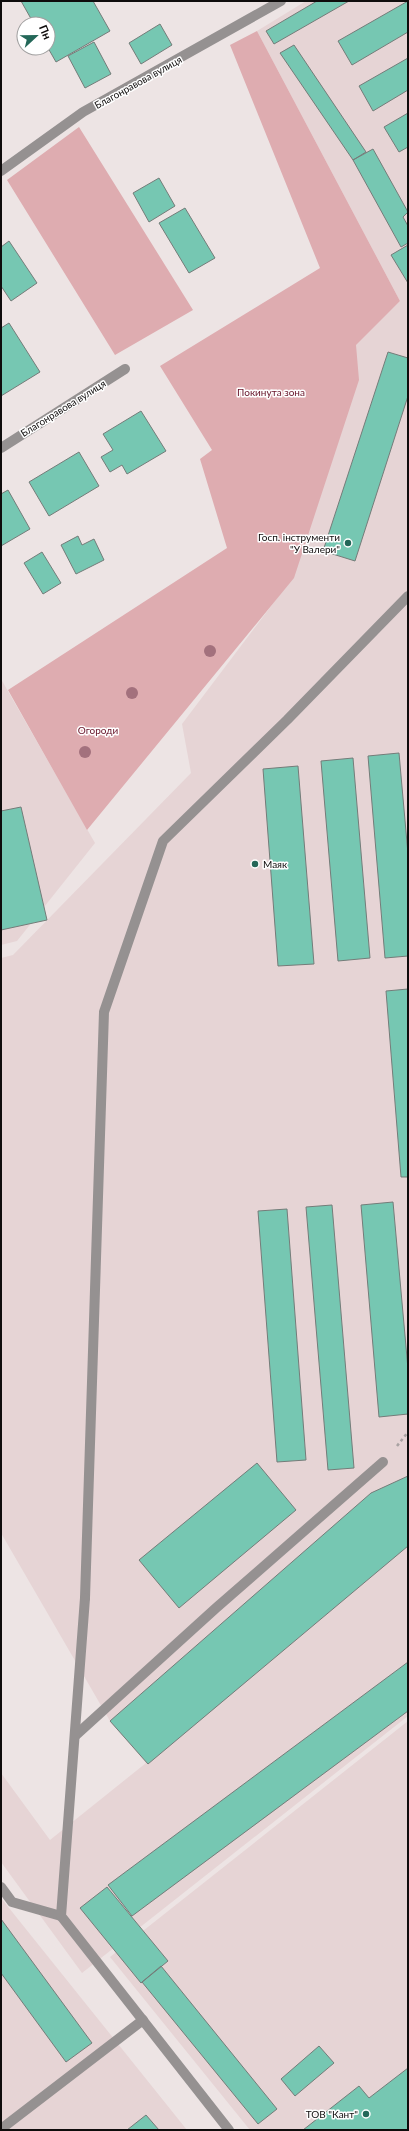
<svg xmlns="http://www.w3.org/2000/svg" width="409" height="2131" font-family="Lato,sans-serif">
  <rect width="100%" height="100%" fill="#ede4e4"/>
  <path fill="#e6d4d5" d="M306 1H408V1716L82 1973 1 1862V1773L50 1840 146 1763 110 1721 1 1533V958L13 955 191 773 182 724 293 577 353 346 400 301 257 31Z
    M1 679 95 843 17 941 1 945Z
    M408 1721V2130H250L110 1957Z
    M1 1898 187 2130H1Z"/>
  <path fill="#deacb0" d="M257 31 400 301 356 345 359 380 294 578 87 830 8 690 227 548 200 459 212 450 160 366 320 268 230 45Z
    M79 127 193 310 115 355 7 180Z"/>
  <path fill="#76c7b2" stroke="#747c79" d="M21 1H93L110 31 56 62 48 48V24H34Z
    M317 1H349L274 44 266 31Z
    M408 1V32L352 65 338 41Z
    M160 24 172 45 141 64 129 43Z
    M94 42 111 74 85 88 68 56Z
    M294 45 366 152 353 160 280 53Z
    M408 58V90L373 111 359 86Z
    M408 113V147L399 152 384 127Z
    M373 149 408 212 403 217 408 226V243L401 247 353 160Z
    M159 178 175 206 149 222 133 193Z
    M185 208 215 258 189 273 159 223Z
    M9 241 37 283 11 301 1 286V247Z
    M408 245V283L391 255Z
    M9 323 40 372 1 396V328Z
    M388 352 408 358V396L355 561 323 551Z
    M141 411 166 451 127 474 122 465 110 472 101 457 113 450 103 434Z
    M79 452 99 486 49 516 29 482Z
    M8 490 30 529 1 546V494Z
    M78 536 82 545 94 539 104 560 76 574 61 545Z
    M42 552 61 583 43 594 24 563Z
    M399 753 408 854V956L385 958 368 756Z
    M353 758 370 958 338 961 321 761Z
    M298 766 314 964 278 966 263 769Z
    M21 807 47 920 1 930V811Z
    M408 989V1177H401L386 991Z
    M393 1202 408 1369V1414L379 1417 361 1205Z
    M332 1205 354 1468 328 1470 306 1207Z
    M287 1209 306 1460 277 1462 258 1211Z
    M257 1463 296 1510 179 1608 139 1560Z
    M408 1476V1546L148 1764 110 1721 371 1493Z
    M408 1662V1711L132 1916 108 1885Z
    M107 1887 168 1961 141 1983 80 1908Z
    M1 1919 92 2043 66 2062 1 1973Z
    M161 1966 277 2109 258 2124 142 1982Z
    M319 2046 334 2063 295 2096 281 2079Z
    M408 2068V2130H303L359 2086 369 2098Z
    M146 2115 159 2130H127Z"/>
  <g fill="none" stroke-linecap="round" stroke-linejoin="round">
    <path stroke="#a9a2a2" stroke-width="2.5" stroke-dasharray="3 3" stroke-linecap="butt" d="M397 1446 408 1432"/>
    <path stroke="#959191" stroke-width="10" d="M85 1598 104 1012 163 841 287 720 408 596
      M76 1735 216 1608 383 1462
      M1 1887 12 1902 61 1916
      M1 2129 143 2020"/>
    <path stroke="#959191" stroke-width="10" d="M1 171 83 112 281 1
      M1 448 125 369
      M85 1598 61 1916 229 2130"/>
  </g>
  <g fill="#a3717d">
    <circle cx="210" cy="651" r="6"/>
    <circle cx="132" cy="693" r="6"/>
    <circle cx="85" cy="752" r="6"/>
  </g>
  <g fill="#236758" stroke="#fff" stroke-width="1.5">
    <circle cx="348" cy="543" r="4"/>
    <circle cx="255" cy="864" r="4"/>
    <circle cx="366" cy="2114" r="4"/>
  </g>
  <g text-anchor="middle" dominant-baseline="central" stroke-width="3" stroke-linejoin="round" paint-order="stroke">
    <g font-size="10" fill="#0f0c0c" stroke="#fff">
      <text transform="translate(138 82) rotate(-29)">Благонравова вулиця</text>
      <text transform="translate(63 408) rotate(-32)">Благонравова вулиця</text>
    </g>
    <g font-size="10" fill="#661328" stroke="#fff">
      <text x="271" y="392">Покинута зона</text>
      <text x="98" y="730">Огороди</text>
    </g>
    <g font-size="10" fill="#0f0c0c" stroke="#fff" text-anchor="end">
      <text x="340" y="537">Госп. інструменти<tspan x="340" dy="12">"У Валери"</tspan></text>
      <text x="263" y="864" text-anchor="start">Маяк</text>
      <text x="358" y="2114">ТОВ "Кант"</text>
    </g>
  </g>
  <rect width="409" height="2131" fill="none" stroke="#0f0c0c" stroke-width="4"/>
  <g transform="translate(36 36) rotate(68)"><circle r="19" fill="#ffffff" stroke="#9f9e9e"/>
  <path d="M0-3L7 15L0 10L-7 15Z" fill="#236758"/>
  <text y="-6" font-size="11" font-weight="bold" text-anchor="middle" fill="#0f0c0c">Пн</text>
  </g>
</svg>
